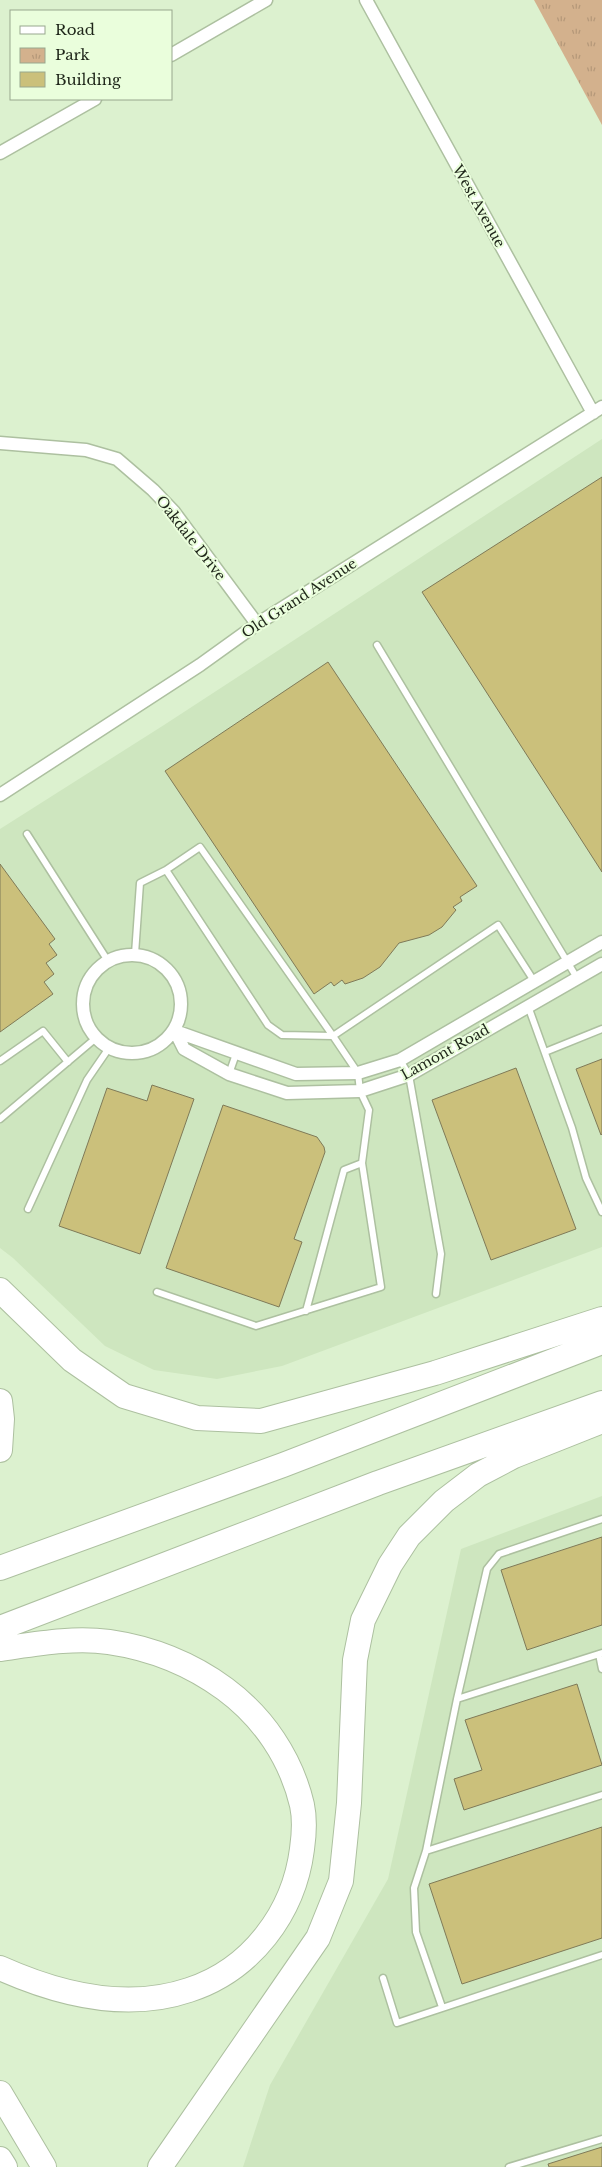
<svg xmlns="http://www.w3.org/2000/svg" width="602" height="2167" font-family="'Libre Baskerville',serif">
  <defs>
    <pattern id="park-tufts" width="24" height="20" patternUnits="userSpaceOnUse" patternTransform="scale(1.25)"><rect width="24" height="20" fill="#d3b18d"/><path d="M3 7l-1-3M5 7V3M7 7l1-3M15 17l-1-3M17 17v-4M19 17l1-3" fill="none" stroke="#b59879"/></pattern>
  </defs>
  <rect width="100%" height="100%" fill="#dcf1cf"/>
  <path fill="#cee6bf" d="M602 439V1247L282 1366 217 1379 154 1370 105 1346 13 1258 0 1248V829L164 725Z
    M602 1496V2167H243L270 2085 388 1879 461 1549Z"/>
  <path fill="url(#park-tufts)" d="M534 0H602V125Z"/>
  <path fill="#cbc07b" stroke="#7f7a58" d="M602 477V872L422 592Z
    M328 662 477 886 460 897 462 901 453 907 456 910 442 927 429 935 399 943 380 967 363 978 345 984 342 980 334 986 331 982 314 994 165 771Z
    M0 864 55 939 49 944 57 955 46 963 54 974 44 982 53 994 0 1032Z
    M602 1059V1134L601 1135 576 1069Z
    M516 1068 576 1229 491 1260 432 1100Z
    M152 1085 194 1099 140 1254 59 1226 107 1088 147 1101Z
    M223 1105 317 1137 324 1147 325 1152 294 1239 302 1242 279 1307 166 1268Z
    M602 1537V1625L527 1650 501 1570Z
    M577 1684 602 1765 464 1810 454 1779 482 1770 465 1720Z
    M602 1827V1938L462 1984 429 1884Z
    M602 2147V2167H549L548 2164Z"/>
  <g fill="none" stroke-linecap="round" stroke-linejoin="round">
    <g stroke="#adc0a0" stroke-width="9">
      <path id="lane" d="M377 645 577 978
        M27 834 108 961
        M166 870 200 847 333 1036
        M135 954 140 883 166 870 268 1025 282 1035 333 1036
        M528 1006 572 1128 586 1178 602 1212
        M545 1052 602 1029
        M400 1060 409 1075 441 1254 436 1294
        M0 1061 43 1031 68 1062
        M229 1074 236 1054
        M0 1119 96 1038
        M28 1209 87 1080 109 1048
        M157 1292 256 1326 381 1287 362 1163 369 1110 360 1091 358 1073 333 1036 498 925 534 981
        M306 1311 344 1170 362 1163
        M599 1654 602 1669
        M457 1699 602 1653
        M426 1851 602 1795
        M383 1978 397 2023 602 1955
        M442 2007 416 1932 414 1888 426 1851 457 1699 487 1569 499 1554 602 1519
        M509 2167 602 2139"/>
    </g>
    <g stroke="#adc0a0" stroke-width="15">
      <path id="street" d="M366 0 593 413
        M171 55 266 0
        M0 153 95 99
        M0 443 86 450 117 459 153 490 174 512 257 624
        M0 795 200 665 257 624 602 407
        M83 1004a49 49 0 1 1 98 0a49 49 0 1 1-98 0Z
        M175 1031 184 1049 229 1074 287 1093 360 1091 409 1075 602 964
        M175 1031 296 1074 358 1073 400 1060 602 942"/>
    </g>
    <g stroke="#adc0a0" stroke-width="26">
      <path id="highway" d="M0 1290 72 1360 124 1396 197 1418 261 1421 435 1373 602 1319
        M0 1401 2 1419 0 1450
        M0 1568 283 1465 602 1342
        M0 1628 378 1483 602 1403
        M0 1649C36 1644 73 1637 109 1642 150 1648 191 1664 225 1689 263 1717 291 1758 302 1805 305 1819 304 1835 302 1849 294 1913 251 1970 189 1990 127 2011 58 1994 0 1968
        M0 2093 44 2167
        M0 2159 5 2167
        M160 2167 318 1938 341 1881 349 1803 355 1660 363 1620 390 1565 409 1536 444 1501 478 1475 514 1456 602 1421"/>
    </g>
    <use href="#lane" stroke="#fff" stroke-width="6"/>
    <use href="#street" stroke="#fff" stroke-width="12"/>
    <use href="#highway" stroke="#fff" stroke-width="24"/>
  </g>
  <g text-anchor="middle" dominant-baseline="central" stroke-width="4" stroke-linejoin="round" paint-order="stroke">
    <g font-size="14" fill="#1e2519" stroke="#eafedc">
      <text transform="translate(479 206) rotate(61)">West Avenue</text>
      <text transform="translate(191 538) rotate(52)">Oakdale Drive</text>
      <text transform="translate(299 598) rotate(-33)">Old Grand Avenue</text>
      <text transform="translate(445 1052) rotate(-29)">Lamont Road</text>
    </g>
  </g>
  <rect x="10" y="10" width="162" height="90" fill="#eafedc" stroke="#98a78e"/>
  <rect x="20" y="26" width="25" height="8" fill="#ffffff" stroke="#98a78e"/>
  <text x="55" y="35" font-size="15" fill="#1e2519">Road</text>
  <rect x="20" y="48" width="25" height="15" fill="url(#park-tufts)" stroke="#98a78e"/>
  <text x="55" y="60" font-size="15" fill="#1e2519">Park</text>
  <rect x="20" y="72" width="25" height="15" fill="#cbc07b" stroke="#98a78e"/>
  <text x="55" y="85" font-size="15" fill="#1e2519">Building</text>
</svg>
